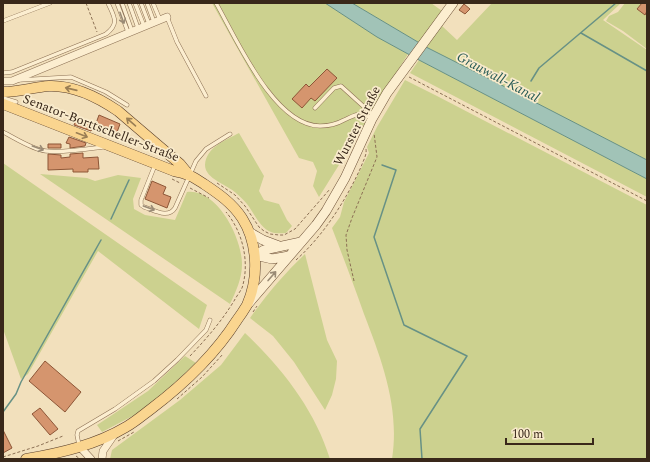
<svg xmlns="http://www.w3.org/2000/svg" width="650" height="462" font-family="Spectral,serif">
  <rect width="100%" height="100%" fill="#f2e0bc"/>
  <path fill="#ccd18f" d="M212 3H325L377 37 408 54 319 197 313 186 317 171 313 162 299 158Z
    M352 3H431L449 16 442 26 457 40 492 3H621L603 20 647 50V160L428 48Z
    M625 3H647V49L623 31 606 21 609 16 618 12Z
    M419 60 647 179V197L410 73Z
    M405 80 437 96 647 205V459H392C400 408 382 361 364 314 354 285 343 257 332 228L340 217 344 202 369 153 367 147 377 127Z
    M239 133 264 176 259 191 264 200 279 204 287 220 292 226 286 233C281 233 275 234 271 232 260 228 254 213 247 204 244 200 240 197 236 193 228 185 205 179 205 165 206 147 226 140 239 133Z
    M3 163 207 305 199 329 98 251 28 374 21 379 3 329Z
    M40 174 87 178 95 181 118 175 141 178 133 199 134 209 145 215 175 220 187 192C217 188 242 238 242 264 242 279 236 291 230 304Z
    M305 254 327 340 337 361 336 379 332 395 325 410 294 362 273 336 250 318C267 294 284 274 305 254Z
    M245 333C282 368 315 410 330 459H110L112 450 180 400 221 365Z
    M185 356 196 363 146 409 102 432 97 425 148 391Z"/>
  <path fill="#a1c3b7" stroke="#679185" d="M325 3H352L428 48 523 96 647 160V179L419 60 377 37Z"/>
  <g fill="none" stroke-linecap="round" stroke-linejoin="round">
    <path stroke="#679185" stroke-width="1.5" d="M581 33 647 71
      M531 81 539 68 616 3
      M382 165 396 170 374 237 404 325 467 356 420 429 422 459
      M111 219 129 180
      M3 412 16 394 21 382 101 240"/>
  </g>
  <path fill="#d5956e" stroke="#8d5637" d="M642 3H647V11L645 15 637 9Z
    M464 4 470 9 465 14 459 10Z
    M327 69 337 78 315 101 311 98 302 108 292 99 306 84 309 87Z
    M99 115 120 124 116 135 95 126Z
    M77 117 94 124 91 131 74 125Z
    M69 137 86 143 85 146 70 148V144L66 143Z
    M48 144H61V148H48Z
    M83 153V158L98 157 99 169H88V172H73V169L48 170V154L61 155V158L70 157V154Z
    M152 181 166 187 163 194 171 197 167 208 145 199Z
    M45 361 81 392 65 412 29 381Z
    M40 408 58 429 50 435 32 414Z
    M3 430 12 448 3 453Z"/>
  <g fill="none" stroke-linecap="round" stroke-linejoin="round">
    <g stroke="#8c7054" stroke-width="4.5">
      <path id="service" d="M117 3 128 32
        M122 3 132 31
        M129 3 138 28
        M135 3 144 26
        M141 3 149 24
        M147 3 154 22
        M153 3 160 20
        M216 3C236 38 274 126 320 126 329 126 337 124 344 120 349 118 355 114 361 114 365 114 369 117 372 119
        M167 17 177 42 206 96
        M3 21 50 3
        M3 73 12 72 106 34C120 23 114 17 108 3
        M19 80 71 77 106 92 127 105
        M3 98 16 102
        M315 108 334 88 341 86 373 115
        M3 132C15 138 33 150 46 151 63 153 87 149 103 147
        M155 165 141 200V205L144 207C154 210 168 219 175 208L196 161 206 149 230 134
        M79 445 77 435 78 431 115 409 154 381 177 360 206 330 210 320"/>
    </g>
    <g stroke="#8c7054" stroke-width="8">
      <path id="minor" d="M3 81H12L167 17
        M79 446 91 459
        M102 459 103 451 114 435"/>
    </g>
    <g stroke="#6d5037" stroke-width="10">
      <path id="secondary" d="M249 232 263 240 279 246
        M255 255 264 250 301 242
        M255 255 272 259 289 256
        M249 303 316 225 326 211 345 178 372 119 387 93 453 3"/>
    </g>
    <g stroke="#583d29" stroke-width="11">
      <path id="primary" d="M3 92C19 92 34 87 49 86 73 85 99 98 118 111L180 164 189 175
        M3 104 174 171C179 172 184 173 188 175 194 177 199 181 204 184 219 194 232 203 242 218 258 243 259 278 247 305 244 310 240 316 237 320 214 356 184 384 151 409 143 415 135 422 126 427 96 445 60 453 26 459"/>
    </g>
    <path stroke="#8c7054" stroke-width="1" stroke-dasharray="3 2" stroke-linecap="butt" d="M86 3 97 32
      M409 77 647 201
      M172 179 180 183
      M217 183 235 195 245 206 259 227 264 231 270 234 279 235H284L295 229 330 189
      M190 188 209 198
      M296 260C324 235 346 200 361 167 363 161 367 155 366 149
      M354 281 347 250 346 235 352 218 377 157 374 133
      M253 312 257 306
      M190 356C207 338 221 322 234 301 236 297 240 292 242 288 250 263 243 232 226 212
      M177 399 202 377 223 354
      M118 441 134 432
      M76 456 80 459
      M3 457 38 446 63 436
      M646 459 647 457"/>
    <use href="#service" stroke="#fceed0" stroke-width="3.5"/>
    <use href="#minor" stroke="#fceed0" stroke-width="7"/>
    <use href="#secondary" stroke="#fceed0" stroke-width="9"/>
    <use href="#primary" stroke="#fad58f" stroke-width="10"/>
  </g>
  <defs><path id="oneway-shaft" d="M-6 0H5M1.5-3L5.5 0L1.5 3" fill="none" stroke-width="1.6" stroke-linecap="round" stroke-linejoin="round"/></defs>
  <g stroke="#9a8b75">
    <use href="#oneway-shaft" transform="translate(122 18) rotate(70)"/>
    <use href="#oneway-shaft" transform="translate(38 148) rotate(20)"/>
    <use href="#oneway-shaft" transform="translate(149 208) rotate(20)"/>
    <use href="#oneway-shaft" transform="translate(272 276) rotate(-49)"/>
  </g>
  <g stroke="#9a7e54">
    <use href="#oneway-shaft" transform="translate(71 89) rotate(-167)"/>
    <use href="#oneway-shaft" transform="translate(131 122) rotate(-139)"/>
    <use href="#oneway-shaft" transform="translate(82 135) rotate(21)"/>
  </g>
  <g text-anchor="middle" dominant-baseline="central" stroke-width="3.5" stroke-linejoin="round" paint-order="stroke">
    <g font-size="13" fill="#39281a" stroke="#f9ebcc">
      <text transform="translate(357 126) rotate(-63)">Wurster Straße</text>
      <text transform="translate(101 128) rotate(21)">Senator-Borttscheller-Straße</text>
    </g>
    <g font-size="14" font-style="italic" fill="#285b56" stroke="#f9ebcc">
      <text transform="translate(498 77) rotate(28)">Grauwall-Kanal</text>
    </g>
  </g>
  <rect width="650" height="462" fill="none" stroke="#39281a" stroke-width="8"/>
  <path d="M506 438v6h87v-6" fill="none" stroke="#39281a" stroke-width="2"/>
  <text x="512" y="438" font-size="12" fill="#39281a" stroke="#f9ebcc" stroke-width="3" paint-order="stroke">100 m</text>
</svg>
